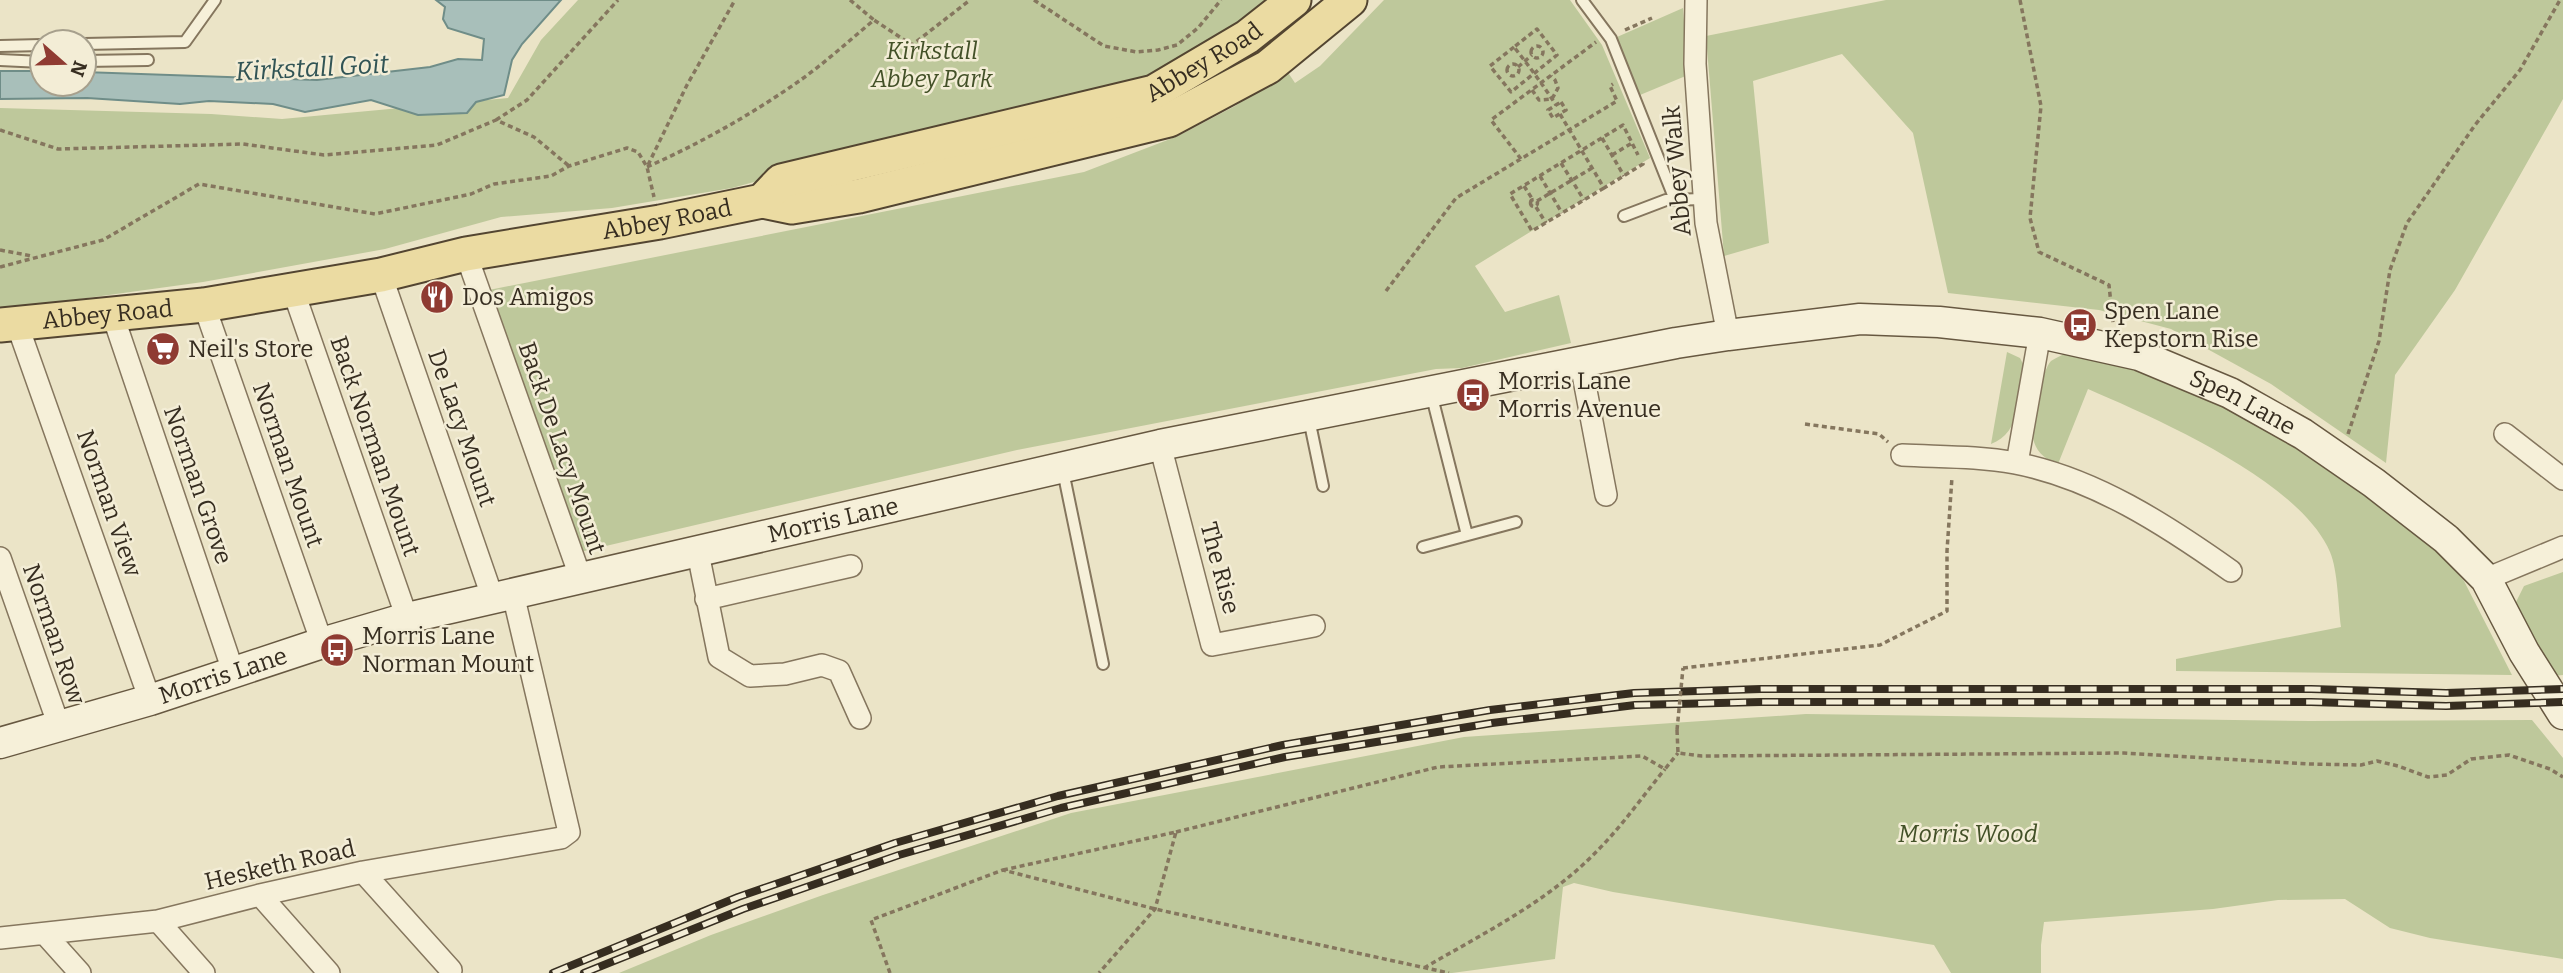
<svg xmlns="http://www.w3.org/2000/svg" width="2563" height="973" font-family="Bitter,serif">
  <rect width="100%" height="100%" fill="#ebe4c7"/>
  <path fill="#bec89b" d="M578 0H1278L1151 85 861 153 732 188 612 208 501 217 385 249 203 282 0 310V108L211 114 282 119 508 98 541 40Z
    M1384 0H1570L1602 45 1650 158 1475 266 1505 312 1559 295 1571 343 1462 368 1436 369 1017 450 580 552 489 290 1084 172 1178 136 1235 106 1287 71 1295 83 1320 66Z
    M1886 0H2563V99L2455 290 2395 375 2386 463 2271 384 2171 329 2099 310 1948 293 1913 133 1842 54 1753 81 1769 243 1724 256 1706 36Z
    M1683 8 1688 75 1640 95 1617 37Z
    M2007 352 2020 358 2024 366C2019 393 2022 433 1991 444Z
    M2066 353 2123 363 2213 398 2319 459 2419 535 2446 560 2464 581 2512 675 2176 671V659L2341 627C2338 605 2338 571 2330 552 2300 481 2157 419 2088 389L2058 464C2047 460 2038 454 2034 442 2029 428 2041 372 2051 361 2055 358 2061 356 2066 353Z
    M2563 572V675L2553 676 2514 606 2524 586Z
    M1806 714 2310 721 2532 720 2563 758V959L2430 938 2390 928 2345 899 2278 900 2213 909 2044 922 2041 945V973H1951L1934 945 1613 892 1574 883 1563 887 1555 959 1452 973H619L711 935 823 895 1071 813 1464 737Z"/>
  <path fill="#a8bfba" stroke="#6f8d88" stroke-width="2" d="M436 0H561L522 44 512 60 504 95 476 102 467 113 418 115 371 100 305 112 273 104 209 101 180 104 87 98 0 99V71H42V84H84V72L317 80 430 67 458 59 482 60 484 39 448 28 443 19 445 7Z"/>
  <g fill="none" stroke-linecap="round" stroke-linejoin="round">
    <g stroke="#85765e" stroke-width="14">
      <path id="lane" d="M1582 0 1611 39 1675 200
        M84 44 185 42 215 0
        M0 46 42 45
        M0 60 42 62
        M84 61 148 60
        M1624 216 1666 200 1704 199
        M1431 393 1467 535
        M1309 419 1323 486
        M1063 471 1103 664
        M1423 547 1516 522"/>
    </g>
    <g stroke="#85765e" stroke-width="24">
      <path id="street" d="M1696 0 1695 64 1706 223 1728 335
        M466 254 581 579
        M381 275 493 599
        M293 290 407 618
        M204 305 322 643
        M113 316 233 671
        M17 324 150 700
        M1581 364 1606 495
        M2505 434 2563 479
        M1160 445 1212 645 1314 626
        M1902 455C1940 457 1978 456 2015 463 2094 478 2166 525 2231 571
        M2017 463 2040 333
        M698 553 719 657 750 676 785 674 822 665 839 671 860 718
        M0 558 59 726
        M2486 579 2563 547
        M706 599 851 566
        M363 872 451 970
        M260 895 329 973
        M158 921 204 973
        M45 934 80 973
        M0 938 158 921 260 895 363 872 561 838 569 832 513 594"/>
    </g>
    <g stroke="#675841" stroke-width="33">
      <g id="secondary">
        <path id="s1" d="M0 743 150 700 322 643 407 618 1160 445 1676 343 1728 335 1860 319 1939 322 2040 333 2139 355 2230 393 2303 434 2374 483 2446 539 2486 579 2524 652 2563 714"/>
      </g>
    </g>
    <g stroke="#534531" stroke-width="37">
      <g id="primary">
        <path d="M762 201 792 207 859 196 1169 120 1268 67 1350 0"/>
        <path id="s2" d="M0 325 204 305 381 275 466 254 660 222 762 201 781 181 1154 92 1247 37 1294 0"/>
      </g>
    </g>
    <path stroke="#85765e" stroke-width="3.5" stroke-dasharray="5 3.5" stroke-linecap="butt" d="M850 0 874 20
      M1034 0 1104 46 1137 52 1158 50 1177 45 1198 28 1221 0
      M2020 0 2041 106 2030 218 2039 252 2109 285 2113 323
      M1625 30 1652 18
      M1531 52a6 6 0 1 1 12 0a6 6 0 1 1-12 0Z
      M1514 47 1490 66 1511 92 1557 55 1537 29 1514 47C1529 66 1543 85 1556 105
      M1507 70a6 6 0 1 1 12 0a6 6 0 1 1-12 0Z
      M1518 67 1532 55
      M1532 90 1539 100 1552 99 1558 88 1555 80 1551 76
      M1561 102 1566 110 1553 118 1548 110Z
      M1560 114 1604 188 1643 164 1642 162
      M496 120 527 100 618 0
      M0 130 58 149 243 144 324 155 437 145 496 120 534 137 569 166
      M1602 138 1624 176
      M1612 155 1632 143
      M1521 159 1491 120 1596 42
      M1561 163 1584 200
      M648 165 687 85 735 0
      M647 167C701 143 754 113 802 79 827 61 850 40 874 20L912 45 970 0
      M1540 176 1562 213
      M1524 186 1533 200
      M1604 188 1532 231 1510 194 1623 125 1638 155
      M1530.5 203a3.5 3.5 0 1 1 7 0a3.5 3.5 0 1 1-7 0Z
      M1537 201 1592 168
      M1536 207 1546 223
      M0 250 32 256
      M0 267 103 240 199 184 375 214 471 194 494 184 551 176 569 166 627 148 638 152 647 167 654 197
      M1386 291 1456 198 1617 101 1610 86 1613 84
      M1805 424 1879 434 1888 442
      M2348 434 2379 341 2390 270 2407 223 2475 125 2520 70 2560 0
      M587 535 592 525
      M1683 668 1880 645 1947 611V551L1952 477
      M1677 730 1678 753 1702 756 2124 753 2309 764 2361 765 2377 761 2398 766 2428 777 2447 775 2471 759 2509 755 2550 769 2563 777
      M1176 832 1438 767 1642 756 1665 769 1678 753
      M1003 870 1176 832 1155 909 1099 973
      M1424 968C1484 933 1549 901 1597 851 1622 826 1643 796 1665 769
      M890 973 871 920 1003 870 1155 909 1449 973"/>
    <use href="#lane" stroke="#f6f0d9" stroke-width="10"/>
    <use href="#street" stroke="#f6f0d9" stroke-width="21"/>
    <use href="#secondary" stroke="#f6f0d9" stroke-width="30"/>
    <use href="#primary" stroke="#ebdba2" stroke-width="33"/>
    <g stroke="#362d20" stroke-width="8">
      <path id="rail" d="M553 973 738 897 895 843 1058 796 1283 745 1490 710 1634 693 1761 689H2311L2446 693 2563 689
        M584 973 743 909 899 855 1061 808 1285 757 1492 723 1635 705 1761 702H2311L2446 706 2563 702"/>
    </g>
    <use href="#rail" stroke="#f3edd6" stroke-width="5" stroke-dasharray="16" stroke-linecap="butt"/>
    <path stroke="#85765e" stroke-width="3.5" stroke-dasharray="5 3.5" stroke-linecap="butt" d="M1677 730 1683 668"/>
  </g>
  <defs>
    <g id="restaurant-disc" transform="scale(1.75)"><circle r="9.5" fill="#8f3b32" stroke="#f3edd6"/><path d="M-5-6h1v4h1v-4h1v4h1v-4h1v5L-1.5 .5V6h-2V.5L-5-1ZM5-6V6H3V1.5H1.5Q1.5-4 5-6Z" fill="#fff"/></g>
    <g id="bus-disc" transform="scale(1.75)"><circle r="9.5" fill="#8f3b32" stroke="#f3edd6"/><path d="M-5-6H5V4H4V6H2V4H-2V6H-4V4H-5ZM-3.5-4V0h7V-4ZM-3.5 1.2v1.5H-2V1.2ZM2 1.2v1.5H3.5V1.2Z" fill="#fff"/></g>
    <g id="supermarket-disc" transform="scale(1.75)"><circle r="9.5" fill="#8f3b32" stroke="#f3edd6"/><path d="M-6-5.5h2.5l.6 2H6L4.5 2H-2.5L-4.4-4H-6ZM-1.5 3.2a1.3 1.3 0 1 0 .1 0ZM3 3.2a1.3 1.3 0 1 0 .1 0Z" fill="#fff"/></g>
  </defs>
  <g fill-rule="evenodd">
    <use href="#restaurant-disc" x="437" y="297"/>
    <use href="#bus-disc" x="2080" y="325"/>
    <use href="#supermarket-disc" x="163" y="349"/>
    <use href="#bus-disc" x="1473" y="395"/>
    <use href="#bus-disc" x="337" y="650"/>
  </g>
  <g text-anchor="middle" dominant-baseline="central" stroke-width="5" stroke-linejoin="round" paint-order="stroke">
    <g font-size="24" font-style="italic" fill="#435128" stroke="#f3edd6">
      <text x="932" y="51">Kirkstall<tspan x="932" dy="28">Abbey Park</tspan></text>
      <text x="1968" y="834">Morris Wood</text>
    </g>
    <g font-size="24" fill="#362d20" stroke="#f3edd6">
      <text stroke="none"><textPath href="#s2" startOffset="1242">Abbey Road</textPath></text>
      <text transform="translate(1677 171) rotate(-95)">Abbey Walk</text>
      <text stroke="none"><textPath href="#s2" startOffset="676">Abbey Road</textPath></text>
      <text stroke="none"><textPath href="#s2" startOffset="108">Abbey Road</textPath></text>
      <text stroke="none"><textPath href="#s1" startOffset="2306">Spen Lane</textPath></text>
      <text transform="translate(462 428) rotate(71)">De Lacy Mount</text>
      <text transform="translate(375 446) rotate(71)">Back Norman Mount</text>
      <text transform="translate(562 448) rotate(71)">Back De Lacy Mount</text>
      <text transform="translate(288 465) rotate(71)">Norman Mount</text>
      <text transform="translate(198 485) rotate(71)">Norman Grove</text>
      <text transform="translate(109 503) rotate(71)">Norman View</text>
      <text stroke="none"><textPath href="#s1" startOffset="863">Morris Lane</textPath></text>
      <text transform="translate(1220 568) rotate(75)">The Rise</text>
      <text transform="translate(54 634) rotate(71)">Norman Row</text>
      <text stroke="none"><textPath href="#s1" startOffset="233">Morris Lane</textPath></text>
      <text transform="translate(280 865) rotate(-13)">Hesketh Road</text>
    </g>
    <g font-size="24" fill="#362d20" stroke="#f3edd6" text-anchor="start">
      <text x="462" y="297">Dos Amigos</text>
      <text x="2104" y="311">Spen Lane<tspan x="2104" dy="28">Kepstorn Rise</tspan></text>
      <text x="188" y="349">Neil's Store</text>
      <text x="1498" y="381">Morris Lane<tspan x="1498" dy="28">Morris Avenue</tspan></text>
      <text x="362" y="636">Morris Lane<tspan x="362" dy="28">Norman Mount</tspan></text>
    </g>
    <g font-size="26" font-style="italic" fill="#315455" stroke="#f3edd6">
      <text transform="translate(312 68) rotate(-3)">Kirkstall Goit</text>
    </g>
  </g>
  <g transform="translate(63 63) rotate(110)"><circle r="33" fill="#f3edd6" stroke="#a7a08d" stroke-width="2"/>
  <path d="M0-5L12 26L0 18L-12 26Z" fill="#8f3b32"/>
  <text y="-10" font-size="19" font-weight="bold" text-anchor="middle" fill="#362d20">N</text>
  </g>
</svg>
